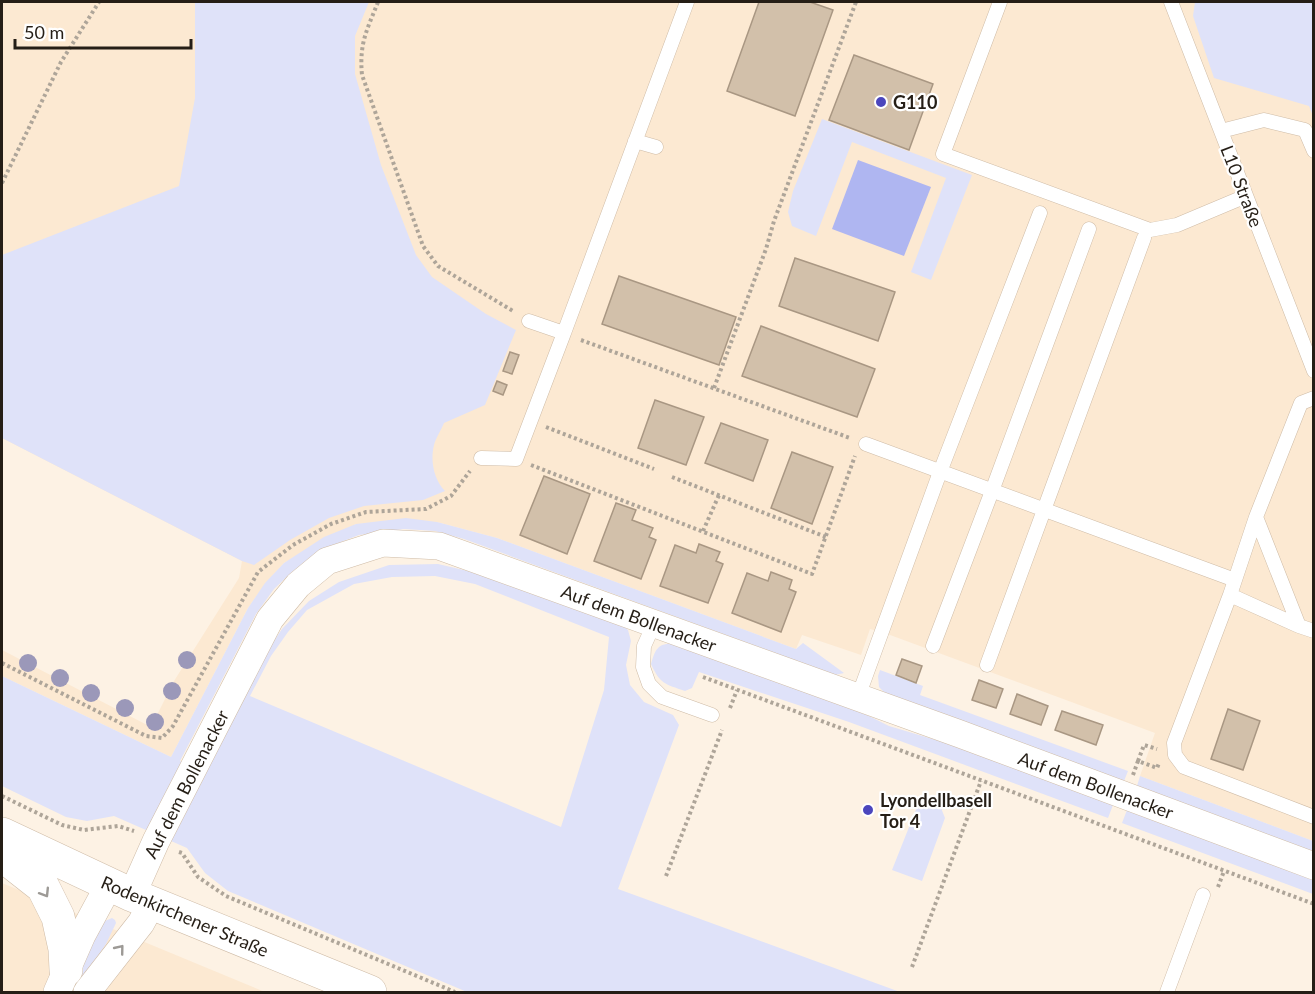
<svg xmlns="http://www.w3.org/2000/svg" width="1315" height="994" font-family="Lato,sans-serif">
  <rect width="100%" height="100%" fill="#fdf2e4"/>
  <path fill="#fce9d2" d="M2 2H1313V841L1140 776 1155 733 882 632 870 629 861 655 802 635 796 649 497 538 437 522 356 524 284 563 265 584 248 608 171 757 2 676V650L151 727 174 681 239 578 242 561 2 438Z
    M2 883 265 992H2Z"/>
  <path fill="#dfe2f9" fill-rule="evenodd" d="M195 2H369L355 36V74L381 165 416 255 432 277 486 314 516 330 485 405 444 423C441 430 436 438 434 445 430 461 434 480 445 491L423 500 364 506 329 518 290 540 254 565 242 561 2 438V255L179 186 195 98Z
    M1195 2H1313V116L1309 106 1214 78 1193 16Z
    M822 119 972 175 931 280 911 272 946 178 852 142 816 236 792 226 788 212 793 191Z
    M406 518 437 522 497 538 796 649 803 643 844 673 835 675 464 539 435 531 404 529 359 535 328 547 293 571 274 589 256 614 180 761 201 772 263 657 282 629 309 601 339 582 389 565 438 564 485 575 618 621 628 630 631 641 626 665 630 685 644 702 673 715 679 725 618 889 900 992H467L228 891 205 873 187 848 114 816 87 821 66 817 2 786V676L171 757 248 608 265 583 284 563 324 537 356 524ZM435 576 475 584 609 637 604 690 561 827 250 696 271 656 288 632 307 610 354 584 392 577Z
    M675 643 867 715 889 726 946 743 1113 805 1108 818 849 722 699 672 692 688 685 691C665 684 660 684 651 664 656 648 657 644 675 643Z
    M880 670 923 686 920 695 1128 771 1124 781 885 693 879 687 878 676Z
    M1140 776 1313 841V852L1137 786Z
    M926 802 941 808 945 818 922 881 892 870 917 807Z
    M1127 810 1313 880V894L1122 823Z
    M112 918 115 920 116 923 106 944 77 987 74 988 72 985 98 928 105 921Z"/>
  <path fill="#afb6f1" d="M858 160 931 187 904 256 832 229Z"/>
  <path fill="#d2c0aa" stroke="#a99783" stroke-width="1.5" d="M759 2H810L833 10 795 116 727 91Z
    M854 55 933 84 909 150 829 120Z
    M795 258 895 292 878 341 779 306Z
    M619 276 736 317 719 365 602 324Z
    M761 326 875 369 857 417 742 376Z
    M510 352 519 355 512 374 503 371Z
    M497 381 507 385 503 395 493 391Z
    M655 400 704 417 686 465 638 448Z
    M721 423 768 440 753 481 705 463Z
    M792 452 833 467 812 524 771 508Z
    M544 476 590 494 567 554 520 535Z
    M616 503 636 510 632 520 653 528 649 537 656 540 641 579 594 561Z
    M699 544 720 552 716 561 723 564 708 603 660 586 675 545 696 553Z
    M771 572 792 580 789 589 796 592 781 632 732 613 747 573 768 581Z
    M902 659 922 666 916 683 896 675Z
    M979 680 1003 689 996 708 972 700Z
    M1017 694 1048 706 1041 725 1010 714Z
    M1228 709 1260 721 1243 770 1211 759Z
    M1062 711 1103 725 1096 745 1055 730Z"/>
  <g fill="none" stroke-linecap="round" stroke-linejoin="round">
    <g stroke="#cfbca7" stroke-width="15">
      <path id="service" d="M1000 2 943 154 1150 230 1177 225 1246 196
        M1171 2 1314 371
        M1221 131 1264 120 1305 130 1314 151
        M635 141 656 147
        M529 321 564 333 687 2
        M866 444 1235 580
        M481 458 516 459 564 333
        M1256 517 1299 626 1230 595 1256 517 1301 403 1314 398
        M1230 595 1174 743 1175 755 1184 767 1314 817
        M654 624 644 646 643 667 649 684 662 697 712 715
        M1299 626 1314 631
        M933 646 992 491 1089 229
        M987 665 1144 238
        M858 697 940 472 1040 213
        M1167 992 1203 895"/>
    </g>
    <g stroke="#cfbca7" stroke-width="28">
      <path id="minor" d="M132 895 156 841 270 619 298 585 327 561 383 543 439 546 960 734 1314 866
        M57 992 82 935 109 885
        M87 992 141 923 152 903"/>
    </g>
    <g stroke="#cfbca7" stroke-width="34">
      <path id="secondary" d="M2 834 132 895 370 992
        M2 855 43 887 58 917 65 949 66 970"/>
    </g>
    <path stroke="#aea599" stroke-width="4" stroke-dasharray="3 3" stroke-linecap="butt" d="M378 2C367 30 359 43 362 75L423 246 438 266 513 311
      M2 183 61 62 99 2
      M581 340 850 438
      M714 388 766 249 774 221 856 2
      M546 427 654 469
      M531 465 812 574 855 456
      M672 477 826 537
      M703 531 719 495
      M2 663 146 736 162 738 173 726 258 572 293 545 331 524 366 512 426 509 451 496 470 471
      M703 677 1314 904
      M730 708 737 690
      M1138 761 1144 745 1157 749
      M1133 775 1138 761 1157 768 1159 763
      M2 796 62 825 84 830 118 826 134 831
      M179 852 182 853 198 877 226 896 455 992
      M666 876 722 730
      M1218 887 1224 871
      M912 967 981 781"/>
    <use href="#service" stroke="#fff" stroke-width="14"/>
    <use href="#minor" stroke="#fff" stroke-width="27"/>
    <use href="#secondary" stroke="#fff" stroke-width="33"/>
  </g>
  <g fill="#9b98b9">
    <circle cx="187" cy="660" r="9"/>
    <circle cx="28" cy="663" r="9"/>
    <circle cx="60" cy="678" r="9"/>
    <circle cx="172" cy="691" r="9"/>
    <circle cx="91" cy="693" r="9"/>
    <circle cx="125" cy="708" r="9"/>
    <circle cx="155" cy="722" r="9"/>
  </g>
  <defs><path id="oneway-chevron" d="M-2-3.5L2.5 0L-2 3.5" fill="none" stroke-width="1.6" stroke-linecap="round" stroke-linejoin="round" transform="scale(1.5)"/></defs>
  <g stroke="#9d9a96">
    <use href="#oneway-chevron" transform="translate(45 893) rotate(58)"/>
    <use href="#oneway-chevron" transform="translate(120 949) rotate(-51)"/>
  </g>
  <g fill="#4b46bd" stroke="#fff" stroke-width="2">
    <circle cx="881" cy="102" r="6"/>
    <circle cx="868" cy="810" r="6"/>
  </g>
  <g text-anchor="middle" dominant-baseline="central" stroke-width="4.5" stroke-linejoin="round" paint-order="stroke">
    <g font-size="18" font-weight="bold" fill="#251e16" stroke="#fff" text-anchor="start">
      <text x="893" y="102">G110</text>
      <text x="880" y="800">Lyondellbasell<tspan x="880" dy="21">Tor 4</tspan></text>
    </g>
    <g font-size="18" fill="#251e16" stroke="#fff">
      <text transform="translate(1242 186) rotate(69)">L10 Straße</text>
      <text transform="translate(639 618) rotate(20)">Auf dem Bollenacker</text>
      <text transform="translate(186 784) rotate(-63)">Auf dem Bollenacker</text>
      <text transform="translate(1096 785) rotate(20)">Auf dem Bollenacker</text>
      <text transform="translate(185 916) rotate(23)">Rodenkirchener Straße</text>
    </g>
  </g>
  <rect width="1315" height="994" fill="none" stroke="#251e16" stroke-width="6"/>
  <path d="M15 39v9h176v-9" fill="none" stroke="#251e16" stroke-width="3"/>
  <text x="24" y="39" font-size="18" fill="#251e16" stroke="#ffffff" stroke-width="4.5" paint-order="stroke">50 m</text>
</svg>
